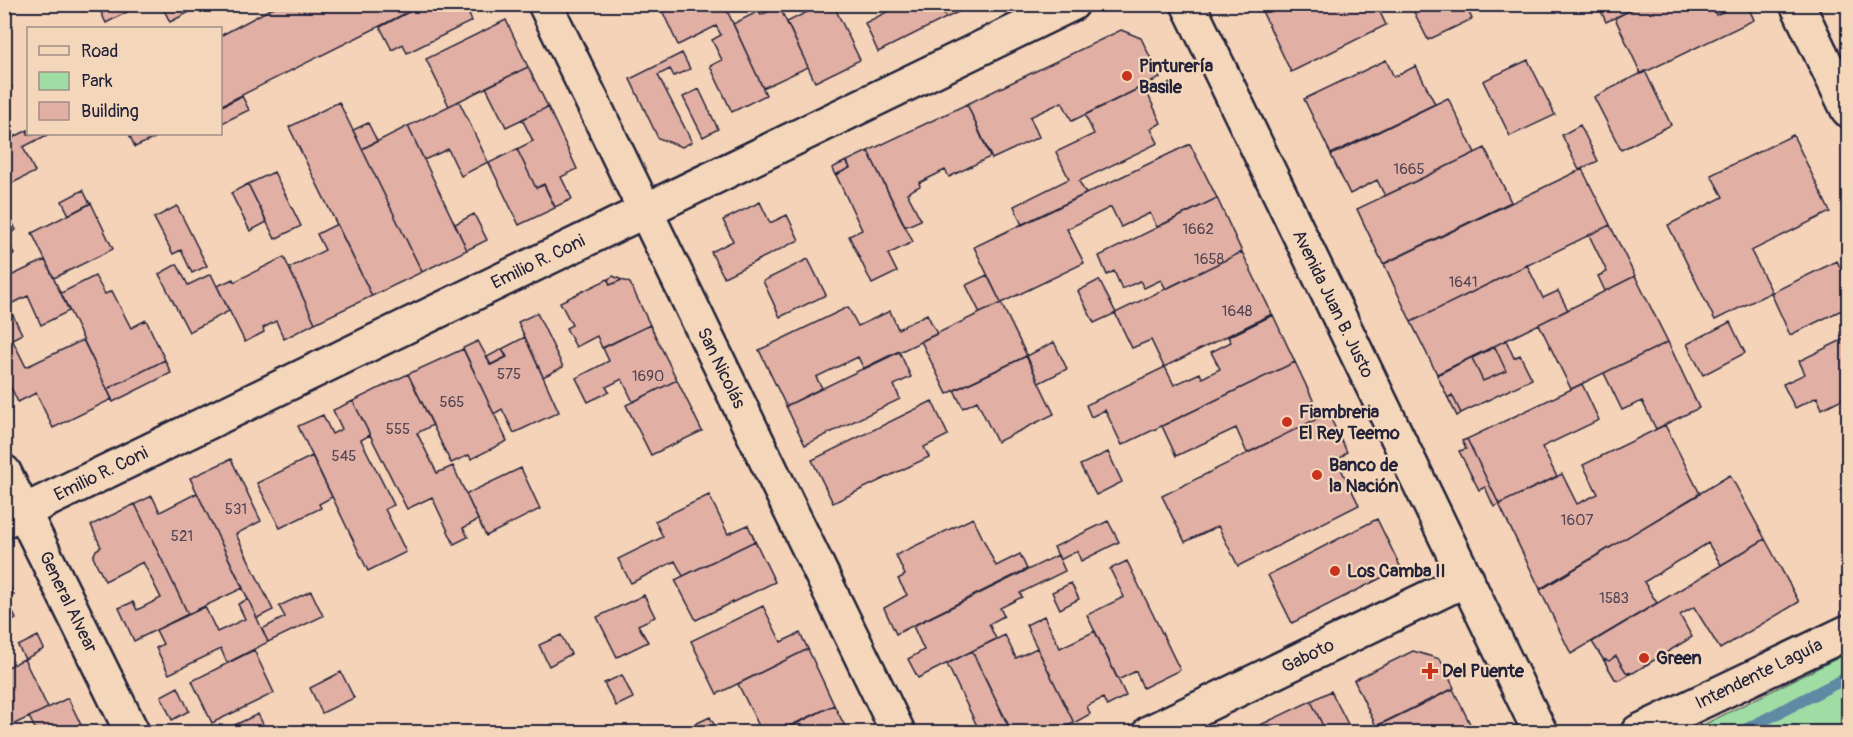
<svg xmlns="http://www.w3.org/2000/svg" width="1853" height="737" font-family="Pangolin,sans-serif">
  <rect width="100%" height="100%" fill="#f5d3b8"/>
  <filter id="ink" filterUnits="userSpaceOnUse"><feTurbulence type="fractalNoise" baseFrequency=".0167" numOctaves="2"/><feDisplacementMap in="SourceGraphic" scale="12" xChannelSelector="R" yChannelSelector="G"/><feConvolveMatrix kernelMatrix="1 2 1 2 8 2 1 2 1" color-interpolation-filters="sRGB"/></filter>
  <g filter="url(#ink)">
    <path fill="#a0dda4" stroke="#618070" stroke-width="1.5" d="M1848 653V732H1689Z"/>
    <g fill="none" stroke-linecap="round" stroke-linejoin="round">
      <path stroke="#6089a4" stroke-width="12" d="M1741 732 1848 677"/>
    </g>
    <path fill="#e1afa3" stroke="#22223b" stroke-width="1.5" d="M97 4H142L106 23Z
      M161 4H205L170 22Z
      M280 4H424L220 106V36Z
      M424 4H464L472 21 407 53 403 44 392 50 380 27Z
      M659 4H724L766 95 732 112 710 66 722 60 712 40 721 35 716 26 678 45Z
      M823 4H833L860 60 815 82 787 22Z
      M884 4H939L946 18 878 52 865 23 887 12Z
      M939 4H974L946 18Z
      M1275 4H1321L1322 7 1326 4H1376L1386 25 1291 72 1262 11Z
      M1410 4H1465L1472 19 1428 40Z
      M1598 4H1638L1639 6 1606 22Z
      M1643 4H1711L1716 15 1739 4H1747L1754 20 1641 74 1615 18Z
      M779 6 808 67 763 88 733 24 759 11 761 15Z
      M506 20 528 67 449 106 426 59Z
      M1121 30 1141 38 1160 78 1072 121 1062 102 1030 117 1039 137 992 159 967 104Z
      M682 53 690 69 674 76 670 69 658 75 692 142 682 147 658 138 630 79Z
      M1386 60 1394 77 1416 66 1435 104 1331 154 1304 99Z
      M1528 60 1555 115 1510 136 1483 81Z
      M528 67 548 107 506 127 486 87Z
      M1645 71 1671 125 1621 150 1594 97Z
      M4 72 12 87 4 91Z
      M1144 86 1161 123 1151 129 1158 143 1079 181 1086 194 1022 225 1014 206 1069 179 1056 152 1094 134 1085 115Z
      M699 89 718 129 703 137 683 97Z
      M242 96 249 110 220 124V107Z
      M1448 98 1475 153 1385 196 1377 180 1350 194 1331 155Z
      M459 101 488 162 461 176 448 149 424 160 408 126Z
      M339 102 422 272 372 296 289 127Z
      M967 104 990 157 949 177 945 170 919 183 920 186 907 193 921 220 905 227 868 151Z
      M548 107 577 169 561 177 572 199 555 207 544 184 536 188 517 149 533 141 522 119Z
      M368 123 377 141 362 149 353 130Z
      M1580 125 1598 161 1579 170 1562 135Z
      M408 126 467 250 422 272 362 149Z
      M28 130V134H49L23 147 35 172 4 187V142Z
      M129 134H163L135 147Z
      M1793 135 1830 212 1751 251 1772 292 1715 320 1668 225 1723 197 1711 175Z
      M1190 144 1217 198 1157 227 1150 213 1121 227 1111 207 1067 229 1084 263 1001 303 974 247Z
      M1485 148 1511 202 1383 264 1357 209Z
      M517 149 536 188 544 185 555 208 519 225 489 163Z
      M868 151 913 242 888 254 897 272 872 284 849 236 862 230 836 175 850 168 847 161Z
      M846 161 850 168 835 175 832 168Z
      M1582 169 1610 225 1411 322 1384 264Z
      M274 172 301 226 275 239 248 184Z
      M248 184 267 222 250 231 231 193Z
      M83 190 90 204 69 215 62 201Z
      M1217 198 1242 252 1166 289 1161 280 1144 288 1140 281 1122 289 1114 271 1107 275 1099 256Z
      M760 202 770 223 787 215 799 240 724 277 711 252 733 241 723 220Z
      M91 203 113 249 54 278 32 233Z
      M177 206 207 266 192 273 181 250 173 254 154 218Z
      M5 207 16 230 6 236 14 254 4 258Z
      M474 214 487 240 467 250 455 224Z
      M337 224 372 296 315 323 289 268 325 250 317 234Z
      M1610 225 1635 276 1605 291 1598 276 1607 272 1589 235Z
      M1242 252 1272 314 1164 367 1151 340 1132 348 1115 313Z
      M284 257 315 323 284 339 276 321 263 328 264 332 245 342 217 286 233 279 234 282Z
      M808 259 826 295 780 317 763 281Z
      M45 260 69 311 41 325 28 296 8 305 22 334 12 339 26 367 83 340 112 399 53 428 36 393 18 402 4 373V279Z
      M1837 261 1848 284V307L1790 335 1771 293Z
      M177 264 188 285 211 274 229 311 189 332 159 274Z
      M1527 265 1543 298 1558 291 1568 310 1437 374 1411 322Z
      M987 275 1001 303 980 313 966 285Z
      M95 276 105 294 112 291 131 328 146 320 165 360 107 389 61 293Z
      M613 276 622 280 610 285 608 279Z
      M1635 276 1668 342 1571 389 1539 324Z
      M608 279 610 285 622 280 630 283 650 325 602 348 597 336 576 347 566 328 572 325 560 302Z
      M1099 280 1116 313 1094 323 1078 291Z
      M1001 303 1027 356 947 394 921 341Z
      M848 307 858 326 890 311 898 329 927 314 937 334 864 369 858 357 816 377 822 388 786 406 759 350Z
      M537 313 563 367 543 377 518 322Z
      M1273 315 1295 362 1122 445 1105 410 1091 417 1086 405 1165 367 1174 385 1200 373 1202 378 1220 369 1211 352 1231 342 1228 337Z
      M1730 322 1745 353 1703 375 1687 344Z
      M650 325 677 380 633 402 622 379 606 387 609 392 588 402 576 378 609 361 603 348Z
      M525 337 559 412 514 433 502 409 494 414 463 348 478 341 491 365 507 357 502 349Z
      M1848 337V383L1843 385 1848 396 1822 409 1817 397 1795 408 1783 384 1805 374 1799 361Z
      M1506 340 1514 358 1520 355 1532 379 1461 413 1452 395 1448 398 1437 375Z
      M1054 342 1067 369 1039 383 1027 356Z
      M1668 342 1699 408 1656 429 1642 401 1622 410 1604 373Z
      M1495 347 1506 371 1483 381 1472 358Z
      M463 349 507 441 471 459 469 455 451 463 408 374Z
      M502 349 506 357 490 365 487 357Z
      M899 351 911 377 894 385 900 399 805 445 786 406Z
      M1026 356 1054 414 997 442 977 401 963 408 954 390Z
      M165 360 171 373 113 402 107 389Z
      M1295 362 1321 417 1247 453 1236 428 1176 456 1162 426Z
      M408 374 433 425 417 433 437 473 453 466 478 520 463 528 468 537 454 544 432 497 407 509 353 401Z
      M677 380 702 431 651 455 626 405Z
      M1582 384 1599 420 1542 447 1557 477 1499 504 1467 439Z
      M1452 395 1461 413 1457 416 1448 398Z
      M353 401 370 435 361 440 394 505 385 509 406 552 368 571 298 426 323 415 332 434 342 429 333 410Z
      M932 401 948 435 924 447 929 457 833 503 812 460Z
      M1328 413 1347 452 1337 461 1359 505 1238 566 1218 526 1185 542 1162 496Z
      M1665 425 1700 494 1540 589 1499 504 1562 474 1577 504 1598 494 1583 465Z
      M1467 439 1499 504 1494 507 1485 487 1479 490 1459 451 1466 449 1462 441Z
      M1108 452 1122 482 1096 495 1080 465Z
      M312 456 332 497 319 504 321 508 280 528 257 483Z
      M231 459 261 521 236 534 273 610 257 618 190 478Z
      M521 468 540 509 486 536 466 494Z
      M1730 475 1765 539 1721 565 1708 543 1644 582 1657 603 1571 654 1540 590Z
      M197 493 243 588 188 614 135 504 152 496 160 512Z
      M709 495 728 534 748 525 755 541 683 576 675 561 631 583 618 559 663 537 655 521Z
      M135 504 188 614 134 641 119 608 133 602 137 610 161 598 143 562 105 581 93 557 96 550 101 547 91 525Z
      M973 518 996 566 1020 554 1027 569 896 634 884 608 907 595 898 579 905 575 896 555Z
      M1377 519 1401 568 1292 623 1268 575Z
      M1108 521 1119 542 1081 561 1077 551 1060 560 1054 547Z
      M1765 539 1799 602 1720 649 1694 607 1680 615 1692 637 1633 673 1626 672 1616 656 1609 661 1603 659 1592 642Z
      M755 541 775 582 696 620 675 580Z
      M1058 555 1065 571 1020 593 1022 597 1000 608 1004 616 989 624 996 639 918 678 908 659 924 650 913 626Z
      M1127 561 1180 670 1143 688 1136 671 1118 680 1087 615 1124 597 1110 569Z
      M4 580 7 581 14 595 6 598 16 619 4 625Z
      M1071 583 1079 599 1060 609 1052 592Z
      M311 591 323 616 268 642 262 629 285 617 279 606Z
      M644 595 655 617 638 625 648 642 617 657 597 617Z
      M248 599 268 642 227 663 221 649 169 674 156 648 163 644 156 630 205 607 217 632 245 619 238 604Z
      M763 606 781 642 800 633 808 649 717 694 691 641Z
      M1044 616 1060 648 1095 631 1126 696 1107 706 1103 698 1087 706 1090 714 1074 723 1026 625Z
      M561 635 571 654 549 666 539 645Z
      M1005 635 1016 658 1037 648 1074 723 1053 732H1012L972 651Z
      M38 636 44 649 25 659 18 646Z
      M808 649 834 705 777 732H762L738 684Z
      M254 650 274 693 212 723 192 681Z
      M972 651 1011 732H980L947 664Z
      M1413 651 1440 659 1454 688 1376 726 1354 680Z
      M1616 656 1626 672 1630 674 1620 680 1615 679 1603 659 1609 661Z
      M24 659 48 708 4 729V669Z
      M341 672 354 698 322 713 310 688Z
      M622 675 633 698 616 706 604 683Z
      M178 687 189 711 172 720 161 696Z
      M1453 689 1474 732H1375L1373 728Z
      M1331 691 1352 732H1326L1311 701Z
      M68 698 84 731 37 732 29 717Z
      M1311 701 1326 732H1256L1254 728Z
      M834 705 848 732H783L782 731Z
      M258 714 267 732H220Z
      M710 717 718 732H678Z"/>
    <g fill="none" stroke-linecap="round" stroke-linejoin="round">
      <g stroke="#22223b" stroke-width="38">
        <path id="minor" d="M545 4 898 732
          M1797 4 1848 110
          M4 472 132 732
          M4 521 1072 4
          M1150 732 1467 579
          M1638 732 1848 632"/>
      </g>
      <g stroke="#22223b" stroke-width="38">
        <path id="major" d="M1188 4 1540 732"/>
      </g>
      <use href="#minor" stroke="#f4d7ba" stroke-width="33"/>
      <use href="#major" stroke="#f4d7ba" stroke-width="33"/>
    </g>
  </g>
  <g fill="#c8321e" stroke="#f4d7ba" stroke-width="2">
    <circle cx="1127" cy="76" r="6"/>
    <circle cx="1287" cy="422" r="6"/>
    <circle cx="1317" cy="475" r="6"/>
    <circle cx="1335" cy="571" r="6"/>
    <circle cx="1644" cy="658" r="6"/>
    <path d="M1427 662h6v6h6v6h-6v6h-6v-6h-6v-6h6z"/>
  </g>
  <g text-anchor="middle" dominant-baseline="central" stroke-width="4.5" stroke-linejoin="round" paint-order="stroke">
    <g font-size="15" fill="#524555">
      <text x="1409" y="169">1665</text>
      <text x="1198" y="229">1662</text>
      <text x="1209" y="259">1658</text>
      <text x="1463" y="282">1641</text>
      <text x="1237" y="311">1648</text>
      <text x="509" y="374">575</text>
      <text x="648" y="376">1690</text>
      <text x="452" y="402">565</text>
      <text x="398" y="429">555</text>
      <text x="344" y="456">545</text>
      <text x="236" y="509">531</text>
      <text x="1577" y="520">1607</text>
      <text x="182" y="536">521</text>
      <text x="1614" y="598">1583</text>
    </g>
    <g font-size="18" font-weight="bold" fill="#22223b" stroke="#f4d7ba" text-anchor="start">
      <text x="1139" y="66">Pinturería<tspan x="1139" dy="21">Basile</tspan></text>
      <text x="1299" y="412">Fiambreria<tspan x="1299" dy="21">El Rey Teemo</tspan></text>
      <text x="1329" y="465">Banco de<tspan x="1329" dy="21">la Nación</tspan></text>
      <text x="1347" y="571">Los Camba II</text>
      <text x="1656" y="658">Green</text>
      <text x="1442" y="671">Del Puente</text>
    </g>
    <g font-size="18" fill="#22223b" stroke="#f4d7ba">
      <text transform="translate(538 262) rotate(-26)">Emilio R. Coni</text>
      <text transform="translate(1333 304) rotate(64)">Avenida Juan B. Justo</text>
      <text transform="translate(721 368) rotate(64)">San Nicolás</text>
      <text transform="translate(101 474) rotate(-26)">Emilio R. Coni</text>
      <text transform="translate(68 602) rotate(64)">General Alvear</text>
      <text transform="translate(1308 656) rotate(-26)">Gaboto</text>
      <text transform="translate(1759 674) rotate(-26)">Intendente Laguía</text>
    </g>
  </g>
  <rect width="1853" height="737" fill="none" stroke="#f4d7ba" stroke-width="24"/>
  <rect x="12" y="12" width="1829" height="713" fill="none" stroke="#22223b" stroke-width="2" filter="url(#ink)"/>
  <rect x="27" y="27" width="195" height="108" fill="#f4d7ba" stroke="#a08f87" stroke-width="1.5"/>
  <rect x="39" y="46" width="30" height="9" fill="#f4d7ba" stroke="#a08f87" stroke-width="1.5"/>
  <text x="81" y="57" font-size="18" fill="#22223b">Road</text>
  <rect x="39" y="72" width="30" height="18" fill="#a0dda4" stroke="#a08f87" stroke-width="1.5"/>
  <text x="81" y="87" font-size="18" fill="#22223b">Park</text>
  <rect x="39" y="102" width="30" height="18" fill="#e1afa3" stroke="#a08f87" stroke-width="1.5"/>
  <text x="81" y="117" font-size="18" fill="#22223b">Building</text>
</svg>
